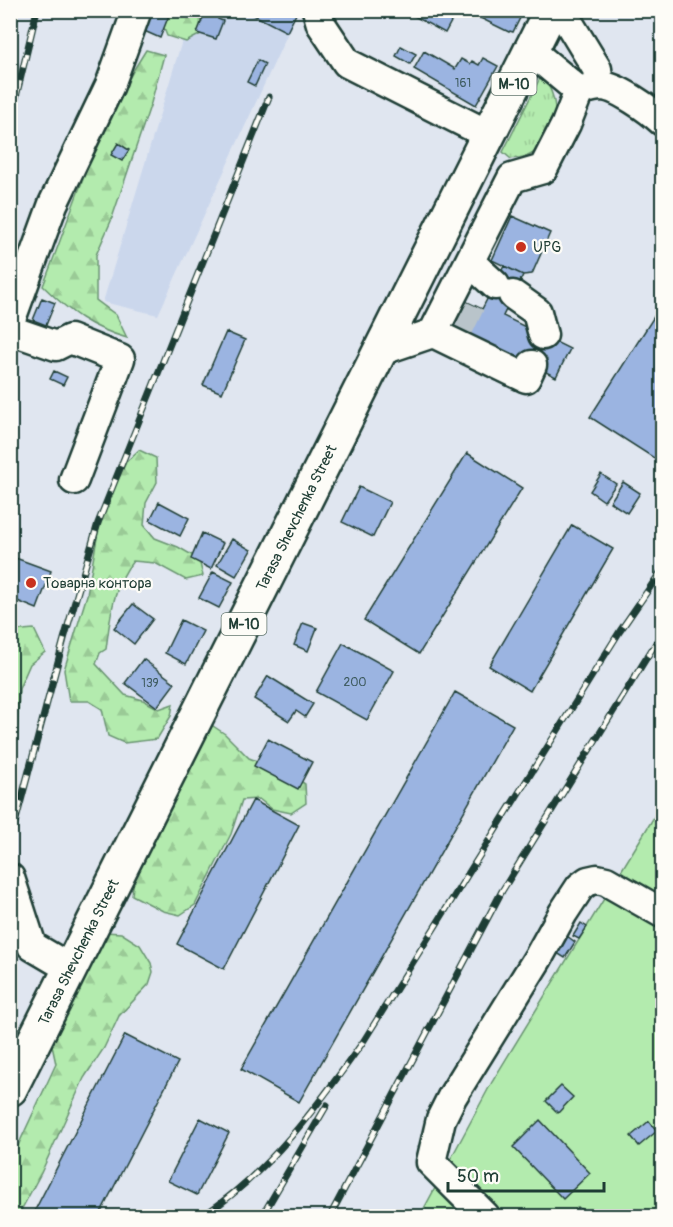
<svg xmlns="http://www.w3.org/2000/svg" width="673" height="1227" font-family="Pangolin,sans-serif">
  <defs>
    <pattern id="grass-tufts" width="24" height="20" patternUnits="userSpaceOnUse" patternTransform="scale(1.5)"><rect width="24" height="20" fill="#b3ebae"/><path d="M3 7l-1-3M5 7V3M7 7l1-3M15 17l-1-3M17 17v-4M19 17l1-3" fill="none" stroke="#9aca96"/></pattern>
    <pattern id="forest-firs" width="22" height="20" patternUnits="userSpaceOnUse" patternTransform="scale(1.5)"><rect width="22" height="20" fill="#b3ebae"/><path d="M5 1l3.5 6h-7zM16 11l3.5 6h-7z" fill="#9aca96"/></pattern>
  </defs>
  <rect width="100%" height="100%" fill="#e0e6f0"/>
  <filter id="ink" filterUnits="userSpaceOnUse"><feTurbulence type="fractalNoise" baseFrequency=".0167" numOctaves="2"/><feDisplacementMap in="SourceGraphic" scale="12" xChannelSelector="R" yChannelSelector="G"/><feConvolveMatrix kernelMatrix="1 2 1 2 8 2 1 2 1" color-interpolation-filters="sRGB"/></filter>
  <g filter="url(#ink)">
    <path fill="#cbd7ec" d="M191 11H298L158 315 103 302Z"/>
    <path fill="url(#grass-tufts)" stroke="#699471" stroke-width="1.5" d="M540 78C554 84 559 117 553 130 548 140 540 150 530 155 525 158 517 158 511 159L503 152Z"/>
    <path fill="url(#forest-firs)" stroke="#699471" stroke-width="1.5" d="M157 11H204L200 14 201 34 186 42 167 36Z
      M146 50 164 55 151 103 111 221 96 255V300L116 315 127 338C89 327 71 313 43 286 74 206 99 122 146 50Z
      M139 450 156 458 157 482 146 503 144 525 155 538 178 547 199 559 203 576 186 580 155 563 133 561C113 585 110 619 106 649L100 653 96 664 125 695 143 700 159 709 173 704 171 716 157 739 124 743 108 736 102 709 89 701H69L64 670 87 595 98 532 105 509 126 462Z
      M34 629 45 652 30 664 19 689 17 747 11 754V631Z
      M210 724 225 734 249 758 288 773 305 784 306 803 291 813 272 809 259 799 242 800 231 834 195 905 180 915 163 911 132 895 134 878 140 862Z
      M105 932 121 933 140 945 151 963 153 972 149 984 119 1016 104 1048 84 1078 41 1173 18 1216H11L10 1163 56 1064 51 1041Z"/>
    <path fill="#b3ebae" stroke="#699471" stroke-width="1.5" d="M662 804V1216H420L492 1082Z"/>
    <path fill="#9bb4e1" stroke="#1f3d34" stroke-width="1.5" d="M150 10H171L160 38 142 30Z
      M206 10H221L218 19 223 21 216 39 197 33Z
      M244 10H298L287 32Z
      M417 10H441L453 18 445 33 414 16Z
      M477 10H524L513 32 510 31 509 32 474 15Z
      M401 46 416 54 410 64 396 56Z
      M424 51 455 69 461 59 470 64 472 61 479 65 483 58 498 66 476 105 414 69Z
      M258 60 265 64 255 86 247 82Z
      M118 143 129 150 122 161 111 155Z
      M512 216 550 233 532 274 523 275 492 260Z
      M504 266 523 275 503 316 570 349 556 377 449 324 461 299 482 309Z
      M42 298 55 303 46 325 33 320Z
      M662 304V452L657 460 590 417Z
      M226 332 245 340 222 393 203 385Z
      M54 371 67 377 63 385 50 379Z
      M467 453 522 488 419 654 364 620Z
      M601 474 616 484 604 501 590 491Z
      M623 482 640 493 627 513 610 502Z
      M359 487 390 502 373 537 342 522Z
      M159 502 189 518 180 536 150 520Z
      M572 525 613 549 530 691 489 666Z
      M202 533 223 543 211 569 191 559Z
      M232 539 251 550 236 576 217 565Z
      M10 556 51 571 48 580 52 581 51 586 46 585 37 609 10 598Z
      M213 572 233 582 219 608 199 598Z
      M133 604 153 619 134 644 114 628Z
      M181 620 203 631 186 664 165 653Z
      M303 623 317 628 308 651 294 645Z
      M343 643 394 671 367 720 316 692Z
      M143 659 175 683 157 707 125 683Z
      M268 676 313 704 305 717 296 711 289 721 254 699Z
      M455 692 513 725 299 1102 241 1069Z
      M268 739 312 762 298 789 254 766Z
      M253 800 299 825 224 969 177 944Z
      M581 923 587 927 579 939 573 936Z
      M567 936 575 942 565 958 557 953Z
      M125 1035 178 1062 99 1216H32Z
      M561 1086 573 1097 558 1113 546 1101Z
      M200 1118 229 1133 197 1195 168 1181Z
      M540 1120 590 1173 563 1199 513 1147Z
      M649 1121 657 1131 639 1146 631 1136Z
      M578 1207 590 1216H571Z"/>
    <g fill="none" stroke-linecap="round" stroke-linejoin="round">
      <path stroke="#b9c4ca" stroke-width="28" stroke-dasharray="28 14" stroke-linecap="butt" d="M459 329 471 304"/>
      <g stroke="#1f3d34" stroke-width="33">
        <path id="minor" d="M317 10 321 24 347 63 489 135
          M561 10 597 69 599 86
          M579 91C586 89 594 86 602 86 618 87 650 110 662 121
          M470 262 495 285
          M513 295 537 312 543 335
          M10 322 53 204 110 85 137 10
          M10 330 56 346 70 339 120 359 74 480
          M433 333 526 378 532 365
          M380 351 433 333 512 178 543 169 566 124 579 91 531 51
          M10 878 32 946 71 969
          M485 1216 431 1162 441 1119 452 1097 538 958 563 913 580 887 588 881 597 879 606 881 662 913"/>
      </g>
      <g stroke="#1f3d34" stroke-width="38">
        <g id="major">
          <path id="s1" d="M10 1089 551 10"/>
        </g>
      </g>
      <use href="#minor" stroke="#fdfcf7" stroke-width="28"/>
      <use href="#major" stroke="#fdfcf7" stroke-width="33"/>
      <g stroke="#1f3d34" stroke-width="7">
        <path id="rail" d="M10 122 37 10
          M10 842 64 639 98 523 269 97
          M203 1216C270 1171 317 1107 363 1042L620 631 662 570
          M262 1216 327 1105
          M330 1216 502 891 662 633"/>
      </g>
      <use href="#rail" stroke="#fdfcf7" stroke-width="4.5" stroke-dasharray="14" stroke-linecap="butt"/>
    </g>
  </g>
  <g fill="#c8321e" stroke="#fdfcf7" stroke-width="2">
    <circle cx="521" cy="247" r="6"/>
    <circle cx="31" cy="583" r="6"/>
  </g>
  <g text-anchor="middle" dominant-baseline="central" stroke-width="4.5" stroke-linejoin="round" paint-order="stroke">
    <g font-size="12" fill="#3e5b5f">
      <text x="463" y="83">161</text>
      <text x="355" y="682">200</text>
      <text x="150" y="683">139</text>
    </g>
    <g fill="#fdfcf7" stroke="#62766e" stroke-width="1.5">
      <rect x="491.5" y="73" width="45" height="22" rx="4.5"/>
      <rect x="221.5" y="613" width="45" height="22" rx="4.5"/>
    </g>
    <g font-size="14" font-weight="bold" fill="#1f3d34">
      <text x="514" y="84">М-10</text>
      <text x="244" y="624">М-10</text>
    </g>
    <g font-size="15" fill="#1f3d34" stroke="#fdfcf7" text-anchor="start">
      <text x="533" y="247">UPG</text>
      <text x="43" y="583">Товарна контора</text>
    </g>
    <g font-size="15" fill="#1f3d34" stroke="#fdfcf7">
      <text stroke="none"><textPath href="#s1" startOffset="639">Tarasa Shevchenka Street</textPath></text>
      <text stroke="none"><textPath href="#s1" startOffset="153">Tarasa Shevchenka Street</textPath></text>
    </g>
  </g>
  <rect width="673" height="1227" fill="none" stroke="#fdfcf7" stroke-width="36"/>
  <rect x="18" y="18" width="637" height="1191" fill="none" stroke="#1f3d34" stroke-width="2" filter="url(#ink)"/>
  <path d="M448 1182v9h156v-9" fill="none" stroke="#1f3d34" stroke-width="3"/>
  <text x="457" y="1182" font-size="18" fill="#1f3d34" stroke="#fdfcf7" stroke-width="4.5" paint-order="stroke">50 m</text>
</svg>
